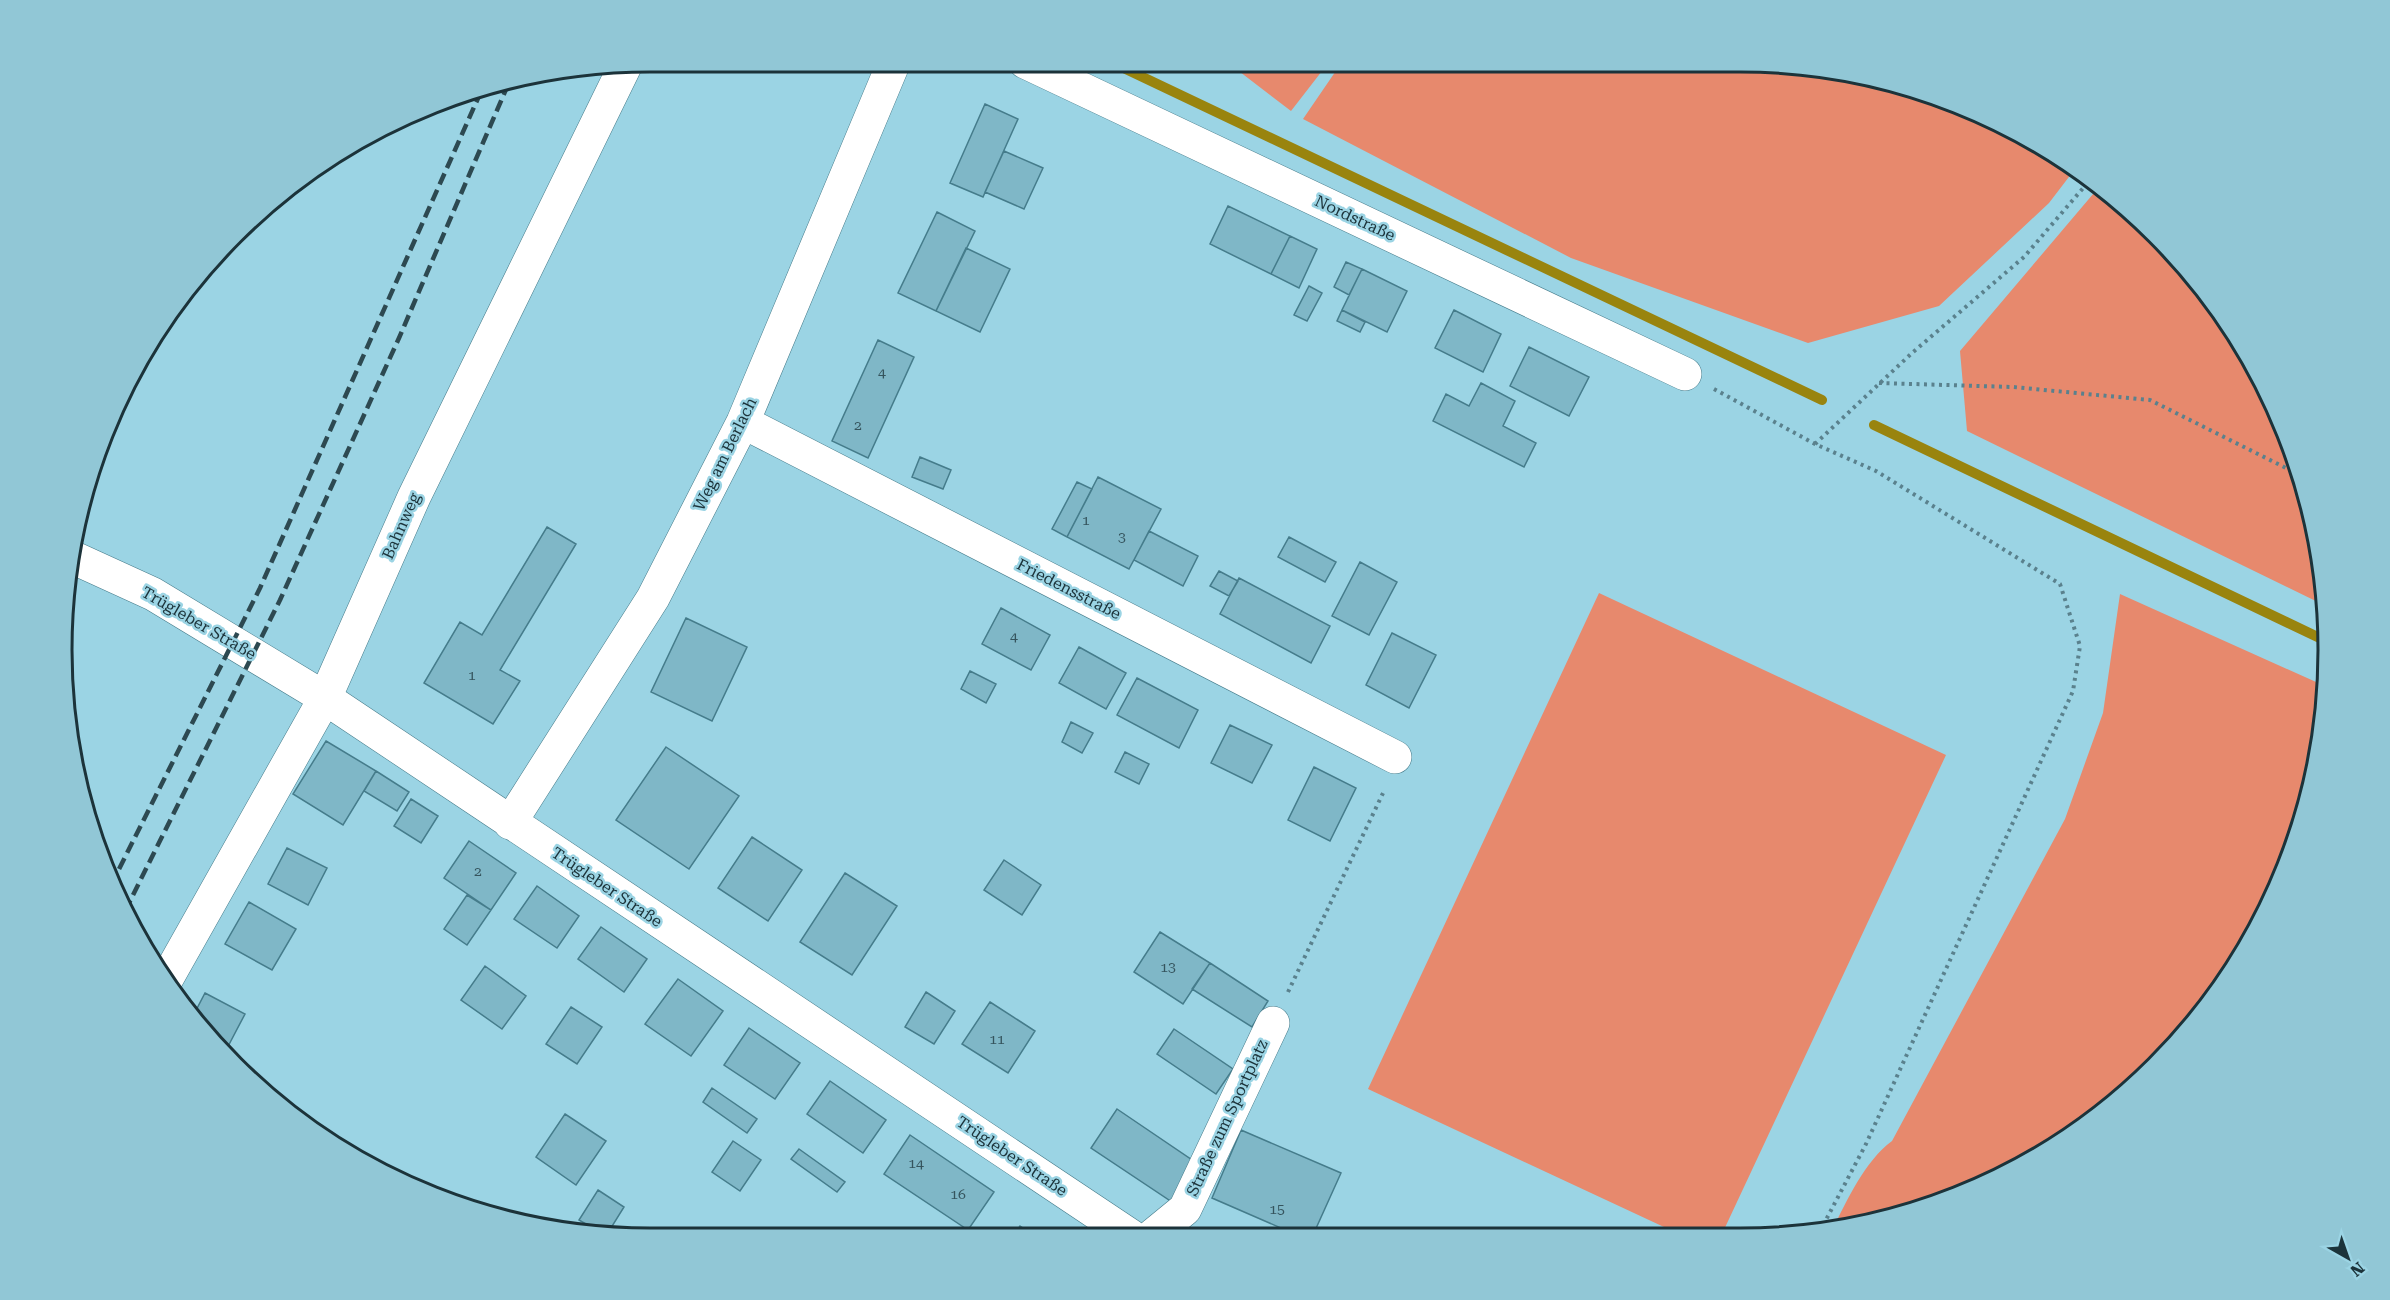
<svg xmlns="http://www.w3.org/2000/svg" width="2390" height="1300" font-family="'Roboto Serif',serif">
  <rect width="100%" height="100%" fill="#9bd4e4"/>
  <path fill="#e7896d" d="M1227 62H1329L1291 111Z
    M1342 62 1778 63 1893 82 2034 140 2075 169 2049 203 1939 306 1808 343 1571 258 1303 119Z
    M2099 187 2128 207 2207 291 2268 389 2308 497 2326 606 1967 431 1960 351Z
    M1599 593 1946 755 1722 1234H1679L1368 1089Z
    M2120 594 2325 686 2324 726 2297 839 2250 944 2182 1038 2067 1140 1929 1207 1832 1230C1848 1199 1864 1162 1892 1141L2065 819 2103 713Z"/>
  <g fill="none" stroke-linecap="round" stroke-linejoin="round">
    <path stroke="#99840e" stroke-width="10" d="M1111 62 1822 400
      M1874 425 2326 641"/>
  </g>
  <path fill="#7fb7c7" stroke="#457c8b" stroke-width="1.5" d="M985 104 1018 119 983 197 950 183Z
    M1004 151 1043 168 1024 209 985 192Z
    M1228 206 1290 236 1271 274 1210 244Z
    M937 212 975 231 936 311 898 293Z
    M1290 236 1317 249 1299 288 1271 274Z
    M966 248 1010 269 980 332 936 311Z
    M1346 262 1362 269 1349 295 1334 287Z
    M1362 269 1407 291 1387 332 1342 310Z
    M1309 286 1322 293 1307 321 1294 315Z
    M1342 310 1365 322 1360 332 1337 321Z
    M1454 310 1501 334 1483 372 1435 348Z
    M878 340 914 357 868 458 832 441Z
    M1529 347 1589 377 1569 416 1510 386Z
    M1481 383 1515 401 1503 426 1536 443 1524 467 1433 421 1446 394 1469 406Z
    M118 403 99 476 90 473 106 424Z
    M920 457 951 470 943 489 912 477Z
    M1098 477 1161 509 1129 569 1067 537Z
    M1077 482 1092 489 1067 537 1052 529Z
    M547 527 576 544 500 670 520 681 493 724 424 683 460 622 482 635Z
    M1149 531 1198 556 1183 586 1134 560Z
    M1289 537 1336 562 1325 582 1278 557Z
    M1360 562 1397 582 1369 635 1332 616Z
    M1219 571 1238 581 1229 596 1210 586Z
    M1239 578 1330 626 1311 663 1220 614Z
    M1001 608 1050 635 1031 670 982 644Z
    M686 618 747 647 712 721 651 692Z
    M1392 633 1436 655 1409 708 1366 685Z
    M1079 647 1126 673 1106 709 1059 683Z
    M970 671 996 684 986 703 961 689Z
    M1137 678 1198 710 1179 748 1117 715Z
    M1071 722 1093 733 1082 753 1062 742Z
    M1230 725 1272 745 1252 783 1211 763Z
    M326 741 376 771 343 825 293 794Z
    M666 747 739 796 689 869 616 820Z
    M1125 752 1149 764 1139 784 1115 772Z
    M1314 767 1356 788 1330 841 1288 820Z
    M376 771 409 792 397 811 364 791Z
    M411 799 438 816 421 843 394 826Z
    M752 837 802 870 768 921 718 888Z
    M469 841 516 873 491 910 444 878Z
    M287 848 327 868 308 905 268 884Z
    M1004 860 1041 885 1022 915 984 890Z
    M845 873 897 906 852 975 800 942Z
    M537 886 579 916 557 948 514 919Z
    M467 895 491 910 467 945 444 929Z
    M249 902 296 929 272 970 225 944Z
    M601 927 647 959 624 992 578 959Z
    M1160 932 1210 963 1183 1004 1134 972Z
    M1210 963 1268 1001 1252 1027 1192 989Z
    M485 966 526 996 502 1029 461 1000Z
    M678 979 723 1011 691 1056 645 1024Z
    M926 992 955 1011 934 1044 905 1027Z
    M205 993 245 1014 224 1054 192 1018Z
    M990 1002 1035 1031 1008 1073 962 1044Z
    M571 1007 602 1027 577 1064 546 1044Z
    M749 1028 800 1063 775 1099 724 1065Z
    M1174 1029 1233 1069 1216 1094 1157 1054Z
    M830 1081 886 1120 863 1153 807 1114Z
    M712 1088 757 1119 747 1133 703 1102Z
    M1117 1109 1198 1164 1172 1202 1091 1148Z
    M565 1114 606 1141 576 1185 536 1157Z
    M1241 1130 1341 1173 1313 1235H1297L1212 1198Z
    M910 1135 994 1192 968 1230 884 1174Z
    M733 1141 761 1160 740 1191 712 1172Z
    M799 1149 845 1182 837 1192 791 1159Z
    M598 1190 624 1207 606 1236 579 1220Z
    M1020 1226 1035 1236H1013Z"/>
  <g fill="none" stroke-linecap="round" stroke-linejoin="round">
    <g stroke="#457b8a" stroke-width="34">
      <path id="minor" d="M1025 62 1685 374
        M743 422 1395 757
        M72 557 153 594 325 698 1131 1236
        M510 823 653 598 743 422 894 62
        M165 982 325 698 414 497 626 64
        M1152 1236 1185 1209 1273 1023"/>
    </g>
    <path stroke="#5a818d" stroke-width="4" stroke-dasharray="3 4.5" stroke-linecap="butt" d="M1879 383 2013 387 2150 400 2300 475
      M1714 389 1815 444 1876 471 2060 584 2080 646 2073 691 1866 1144 1819 1233
      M1815 444 1912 353 2024 257 2090 180
      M1288 992 1384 791"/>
    <use href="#minor" stroke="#fff" stroke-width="33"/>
    <path stroke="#2d4951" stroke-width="4.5" stroke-dasharray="12 6" stroke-linecap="butt" d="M111 885 260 588 483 87
      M125 911 280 600 399 338 510 80"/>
  </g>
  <g text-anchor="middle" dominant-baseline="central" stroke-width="5" stroke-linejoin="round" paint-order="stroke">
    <g font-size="14" fill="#35545d">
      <text x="882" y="372">4</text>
      <text x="858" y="425">2</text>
      <text x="1086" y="520">1</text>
      <text x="1122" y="537">3</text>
      <text x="1014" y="636">4</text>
      <text x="472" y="675">1</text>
      <text x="478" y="871">2</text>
      <text x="1168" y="967">13</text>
      <text x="997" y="1039">11</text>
      <text x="916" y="1163">14</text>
      <text x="958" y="1194">16</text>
      <text x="1277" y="1209">15</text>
    </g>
    <g font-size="16" fill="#1c333a" stroke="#9bd4e4">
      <text transform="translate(1355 218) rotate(25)">Nordstraße</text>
      <text transform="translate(725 454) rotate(-64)">Weg am Berlach</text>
      <text transform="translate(401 526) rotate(-66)">Bahnweg</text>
      <text transform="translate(1069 589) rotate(27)">Friedensstraße</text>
      <text transform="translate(199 623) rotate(30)">Trügleber Straße</text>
      <text transform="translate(607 887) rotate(34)">Trügleber Straße</text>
      <text transform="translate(1227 1118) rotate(-65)">Straße zum Sportplatz</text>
      <text transform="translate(1012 1156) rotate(34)">Trügleber Straße</text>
    </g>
  </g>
  <path d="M0 0H2390V1300H0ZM650 72H1740A578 578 0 0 1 2318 650V650A578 578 0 0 1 1740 1228H650A578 578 0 0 1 72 650V650A578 578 0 0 1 650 72Z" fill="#91c7d6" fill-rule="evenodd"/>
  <path fill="none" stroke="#1c333a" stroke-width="3" d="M650 72H1740A578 578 0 0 1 2318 650V650A578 578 0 0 1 1740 1228H650A578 578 0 0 1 72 650V650A578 578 0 0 1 650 72Z"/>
  <g transform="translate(2348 1258) rotate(140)" stroke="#9bd4e4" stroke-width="4.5" paint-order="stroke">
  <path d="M0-4.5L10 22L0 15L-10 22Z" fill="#1c333a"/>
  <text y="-9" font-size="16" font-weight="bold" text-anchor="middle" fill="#1c333a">N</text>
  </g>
</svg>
